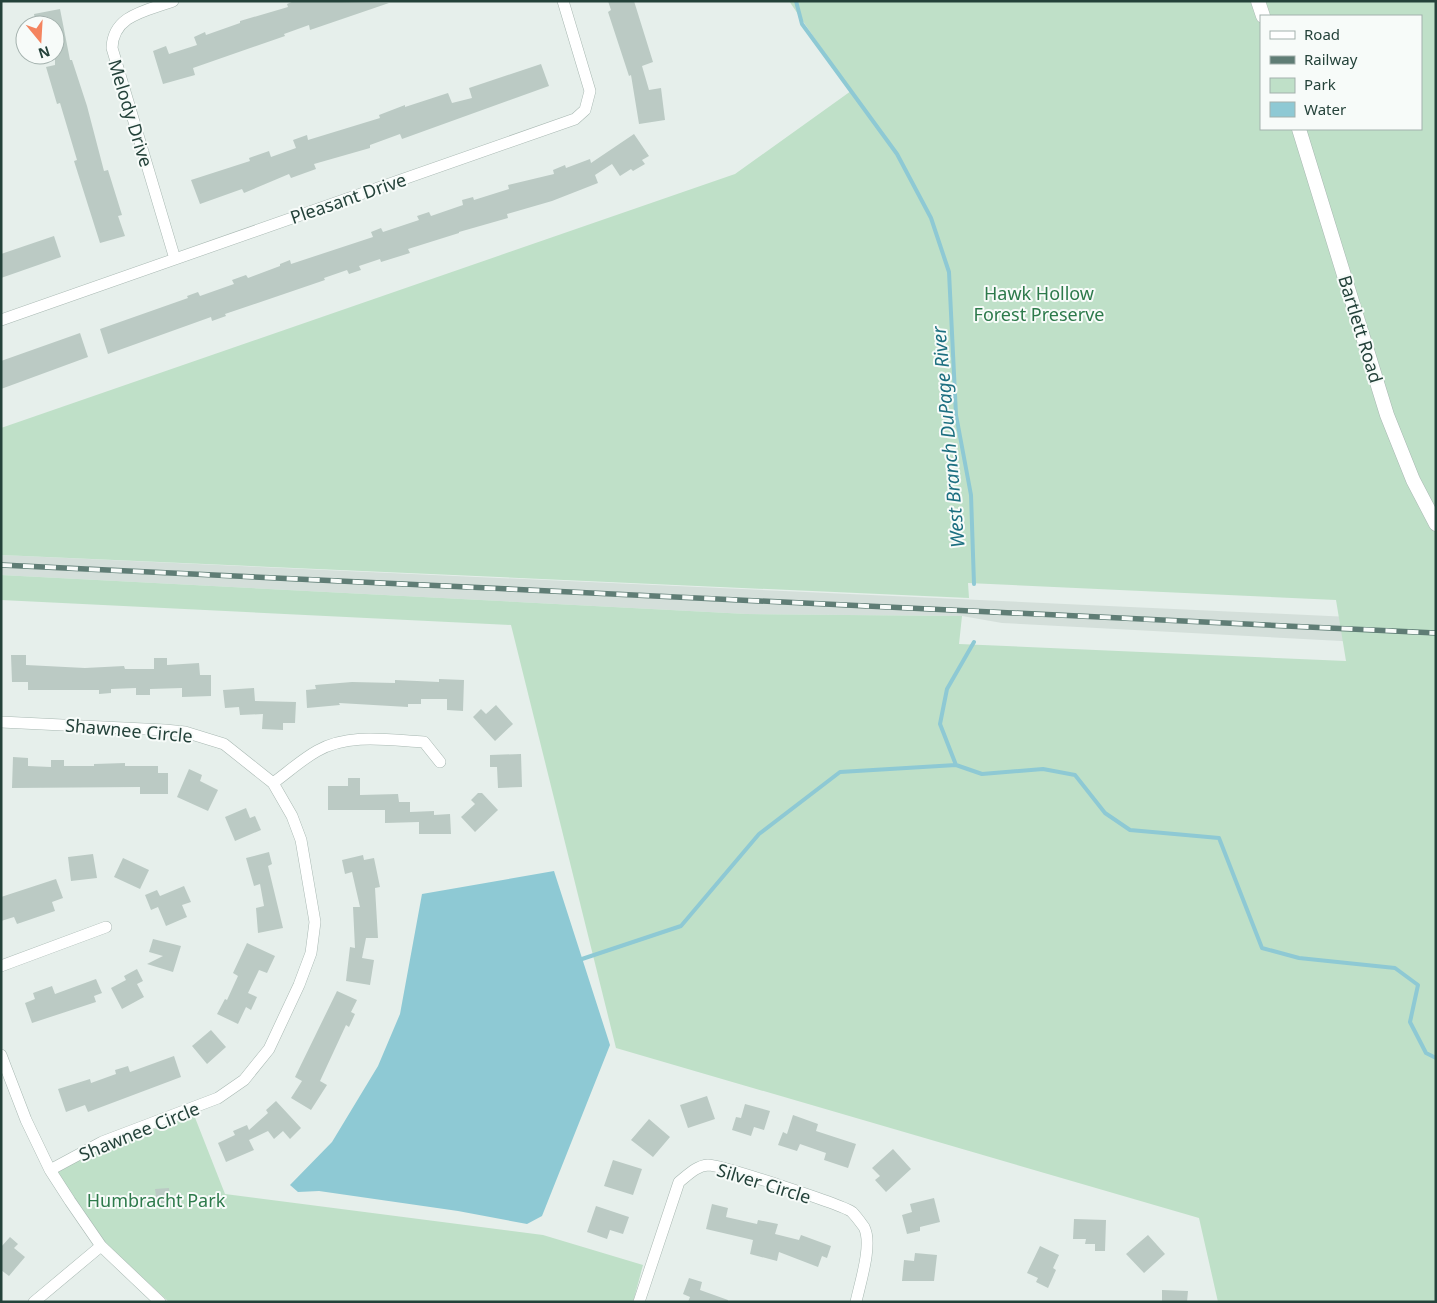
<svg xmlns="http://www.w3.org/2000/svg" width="1437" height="1303" font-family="'Noto Sans',sans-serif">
  <rect width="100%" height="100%" fill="#e6efeb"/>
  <path fill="#d4dfda" d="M1 555 1436 621V646L1002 623 962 616 747 614 1 575Z"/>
  <path fill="#bfe0c8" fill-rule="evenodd" d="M789 1H1436V1302H1218L1199 1218 616 1048 511 625 1 600V575L747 614 962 616 959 644 1346 661 1336 600 968 583 969 598 1 555V428L735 174 851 91ZM1261 16H1421V129H1261Z
    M194 1115 225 1194 543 1235 643 1265 633 1302H169L105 1243 56 1172 101 1148Z"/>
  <path fill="#8ec9d4" d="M554 871 610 1045 542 1216 527 1224 458 1211 319 1191 298 1192 290 1185 332 1142 378 1066 400 1014 422 894Z"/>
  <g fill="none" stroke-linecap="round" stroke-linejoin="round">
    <path stroke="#8ec9d4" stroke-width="4" d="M796 1 802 24 897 154 931 218 949 272 956 415 971 495 974 584
      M974 642 947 689 940 724 956 765 982 774 1043 769 1075 775 1105 813 1130 830 1219 838 1262 948 1299 958 1395 968 1418 985 1410 1022 1426 1053 1436 1058
      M582 959 681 926 759 834 840 772 956 765"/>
  </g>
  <path fill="#bbcac4" d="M294 1 389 3 310 30 309 25 284 34 285 36 193 68 195 75 163 84 153 51 166 46 169 54 197 45 194 37 205 32 206 35 240 23V21L288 7 287 4Z
    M608 1H634L653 62 642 66 649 90 661 88 665 120 639 124 631 75 629 76 608 12 611 10Z
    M60 9 70 60H72L87 106 104 171 108 170 122 215 118 216 125 236 100 243 74 161 77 160 60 103 57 104 46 67 55 65V25H36L34 14Z
    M541 64 549 86 402 139 400 134 370 145V148L314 164 316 169 291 178 289 174 244 193 242 189 200 204 191 180 250 161 249 158 269 151 271 157 296 148 293 140 307 135 308 140 380 118 379 115 405 105V107L448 93 452 103 472 98 469 88Z
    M634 134 649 156 642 160 645 164 633 171 631 169 620 176 612 164 595 175 598 183 552 201 507 214 508 218 459 232V233L408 249 410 253 381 262 380 259 359 266 361 270 349 274 347 270 324 278 325 280 225 314 226 316 212 321 211 317 108 354 100 329 188 298 187 296 198 292 200 296 234 284 232 280 246 275 248 278 280 266V264L290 260 291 264 373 237 371 232 381 228 383 232 419 220 417 216 429 212 431 216 463 205 462 200 473 197 474 200 509 189 508 185 554 174 553 170 565 165 566 168 590 159 591 163Z
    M54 236 61 257 1 278V254Z
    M80 333 88 357 1 389V361Z
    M11 655H26V665L85 668 124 666 125 669H154V658H167V665L199 663 200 675H211V696L182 697V688L150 689V695H136V688L111 689V693L99 694V690H28V682H12Z
    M439 679 464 680 463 711 447 710V699H421V704H408V707L339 703 340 705 307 708 306 690 316 689 315 685 352 682 395 683V680L439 682Z
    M254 688 255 701 296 702 295 723H283V730L262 729 263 714 240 715 239 707 225 708 223 690Z
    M496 705 513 724 495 741 473 717 481 709 486 714Z
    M521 754 522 787 498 788 497 767H490V755Z
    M13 757 28 758V766L51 767V760H64V766H94V764L125 763V766H158V773H168V794H140V787L12 788Z
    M189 769 202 775 200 781 218 790 208 811 177 797Z
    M348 778H360V795L398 794 399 802H410V812L434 811V815L450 814 451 834H419V822L385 823V810H328V786H348Z
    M478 793H482L498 810 475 832 461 817 475 804 471 800Z
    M246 808 250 818 255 816 261 830 235 841 225 817Z
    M269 852 272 864 268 866 283 928 258 933 256 908 264 906 260 884 254 886 246 858Z
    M93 854 97 878 71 881 68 857Z
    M363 855 364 860 374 858 380 887 375 888 378 938H366L362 958 374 960 370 985 346 981 350 947 355 948 353 907H360L352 872 345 874 342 860Z
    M123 858 149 870 140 889 114 877Z
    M56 879 63 898 52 902 55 911 17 924 14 917 1 921V897Z
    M184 886 191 902 182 905 187 917 166 926 158 907 151 910 145 895 157 890 160 896Z
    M153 939 181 946 173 972 147 964 163 956 149 952Z
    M247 943 275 956 267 973 259 970 248 993 257 997 251 1010 246 1007 238 1024 217 1014 225 999 227 1000 238 976 233 973Z
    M137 969 143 981 137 984 144 997 122 1009 111 988 126 980 124 976Z
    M96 979 102 993 94 996 96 1002 32 1023 25 1003 35 999 33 993 52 986 55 994Z
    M337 991 357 1000 351 1012 355 1014 349 1027 346 1025 320 1081 327 1085 311 1110 291 1098 302 1081 295 1077Z
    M211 1030 226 1047 207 1064 192 1046Z
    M174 1056 181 1077 88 1112 85 1105 66 1112 58 1089 90 1079 91 1083 116 1074 115 1070 128 1066 130 1072Z
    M707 1096 715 1119 688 1128 680 1105Z
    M276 1101 301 1128 290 1139 283 1131 274 1139 268 1131 249 1140 254 1150 226 1162 218 1143 235 1135 233 1131 247 1125 249 1130 268 1113 266 1110Z
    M745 1104 770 1111 764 1130 754 1127 751 1136 732 1130 736 1117 741 1118Z
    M793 1115 818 1124 816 1131 856 1144 848 1168 824 1160 826 1153 800 1144 797 1151 778 1145 783 1132 787 1134Z
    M649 1119 670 1137 653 1157 631 1140Z
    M893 1149 911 1169 886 1192 875 1180 880 1176 872 1168Z
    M613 1160 642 1169 633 1195 604 1186Z
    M169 1188 170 1203 157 1204 155 1189Z
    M934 1198 940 1222 920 1227V1231L907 1234 902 1215 912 1212 910 1204Z
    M712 1204 728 1208 726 1217 757 1224 758 1220 778 1224 775 1234 799 1240 801 1235 831 1246 827 1258 822 1256 818 1267 779 1252 777 1261 750 1254 753 1240 706 1229Z
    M596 1206 629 1217 623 1234 610 1230 607 1239 587 1232Z
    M1074 1219 1106 1220 1105 1251H1095V1244H1085L1086 1239H1073Z
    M1148 1235 1165 1254 1144 1273 1126 1254Z
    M10 1237 18 1244 14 1248 25 1257 9 1276 1 1270V1247Z
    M1040 1246 1059 1255 1053 1268 1056 1270 1048 1288 1036 1282 1038 1278 1027 1273Z
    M915 1253 937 1255 934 1281H902L904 1260 914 1261Z
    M689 1278 702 1282 700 1290 728 1300V1302H688L690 1297 683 1294Z
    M1162 1290 1188 1291 1187 1302H1162Z"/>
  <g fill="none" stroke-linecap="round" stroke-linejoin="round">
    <g stroke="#a8b8b2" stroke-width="12">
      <path id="minor" d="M173 1C146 11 113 15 112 48L175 259
        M1 320 575 119 585 110 590 91 563 1
        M1 722 165 730 185 732 224 744 273 783 292 816 301 840 315 922 311 953 299 985 269 1049 244 1080 218 1098 102 1142 50 1170
        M273 783C287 773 301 760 317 751 349 733 388 740 424 742L440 762
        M1 966 106 927
        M1 1055 26 1120 50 1170 70 1201 101 1246 160 1302
        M34 1302 101 1246
        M639 1302 679 1182C688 1175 696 1166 708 1165 721 1165 843 1205 852 1212 856 1216 861 1223 864 1227 873 1244 860 1283 856 1302"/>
    </g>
    <g stroke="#a8b8b2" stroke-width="15">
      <path id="tertiary" d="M1258 1 1263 16
        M1299 129 1387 415 1413 480 1436 524"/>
    </g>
    <use href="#minor" stroke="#fff" stroke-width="11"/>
    <use href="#tertiary" stroke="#fff" stroke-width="14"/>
    <g stroke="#5f7d75" stroke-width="5.5">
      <path id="rail" d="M1 565 1436 633"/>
    </g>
    <use href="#rail" stroke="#f7fbf9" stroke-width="4" stroke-dasharray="11" stroke-linecap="butt"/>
  </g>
  <g text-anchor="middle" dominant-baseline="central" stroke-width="4" stroke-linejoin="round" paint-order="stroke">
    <g font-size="18" fill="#24423a" stroke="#f7fbf9">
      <text transform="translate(131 113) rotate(73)">Melody Drive</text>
      <text transform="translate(348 198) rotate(-19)">Pleasant Drive</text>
      <text transform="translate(1361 329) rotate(73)">Bartlett Road</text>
      <text transform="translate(129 730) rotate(5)">Shawnee Circle</text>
      <text transform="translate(139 1131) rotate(-22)">Shawnee Circle</text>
      <text transform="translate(764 1183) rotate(17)">Silver Circle</text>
    </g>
    <g font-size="18" fill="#2d7a4b" stroke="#f7fbf9">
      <text x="1039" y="293">Hawk Hollow<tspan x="1039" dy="21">Forest Preserve</tspan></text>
      <text x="156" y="1200">Humbracht Park</text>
    </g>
    <g font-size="19" font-style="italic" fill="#1c6f80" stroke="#f7fbf9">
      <text transform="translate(948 437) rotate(-95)">West Branch DuPage River</text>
    </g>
  </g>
  <rect width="1437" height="1303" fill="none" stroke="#24423a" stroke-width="5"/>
  <rect x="1260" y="15" width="162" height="115" fill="#f7fbf9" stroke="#a3b1ad"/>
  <rect x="1270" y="31" width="25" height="8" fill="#ffffff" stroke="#a3b1ad"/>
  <text x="1304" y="40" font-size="15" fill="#24423a">Road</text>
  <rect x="1270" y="56" width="25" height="8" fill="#5f7d75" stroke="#a3b1ad"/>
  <text x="1304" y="65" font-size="15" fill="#24423a">Railway</text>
  <rect x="1270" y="78" width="25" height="15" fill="#bfe0c8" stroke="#a3b1ad"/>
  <text x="1304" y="90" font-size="15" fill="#24423a">Park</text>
  <rect x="1270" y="102" width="25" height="15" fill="#8ec9d4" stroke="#a3b1ad"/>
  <text x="1304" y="115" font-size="15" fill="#24423a">Water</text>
  <g transform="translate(40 40) rotate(162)"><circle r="24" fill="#f7fbf9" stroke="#a3b1ad"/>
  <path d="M0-4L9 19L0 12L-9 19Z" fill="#f4845f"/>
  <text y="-8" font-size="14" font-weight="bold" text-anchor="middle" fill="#24423a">N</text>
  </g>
</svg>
